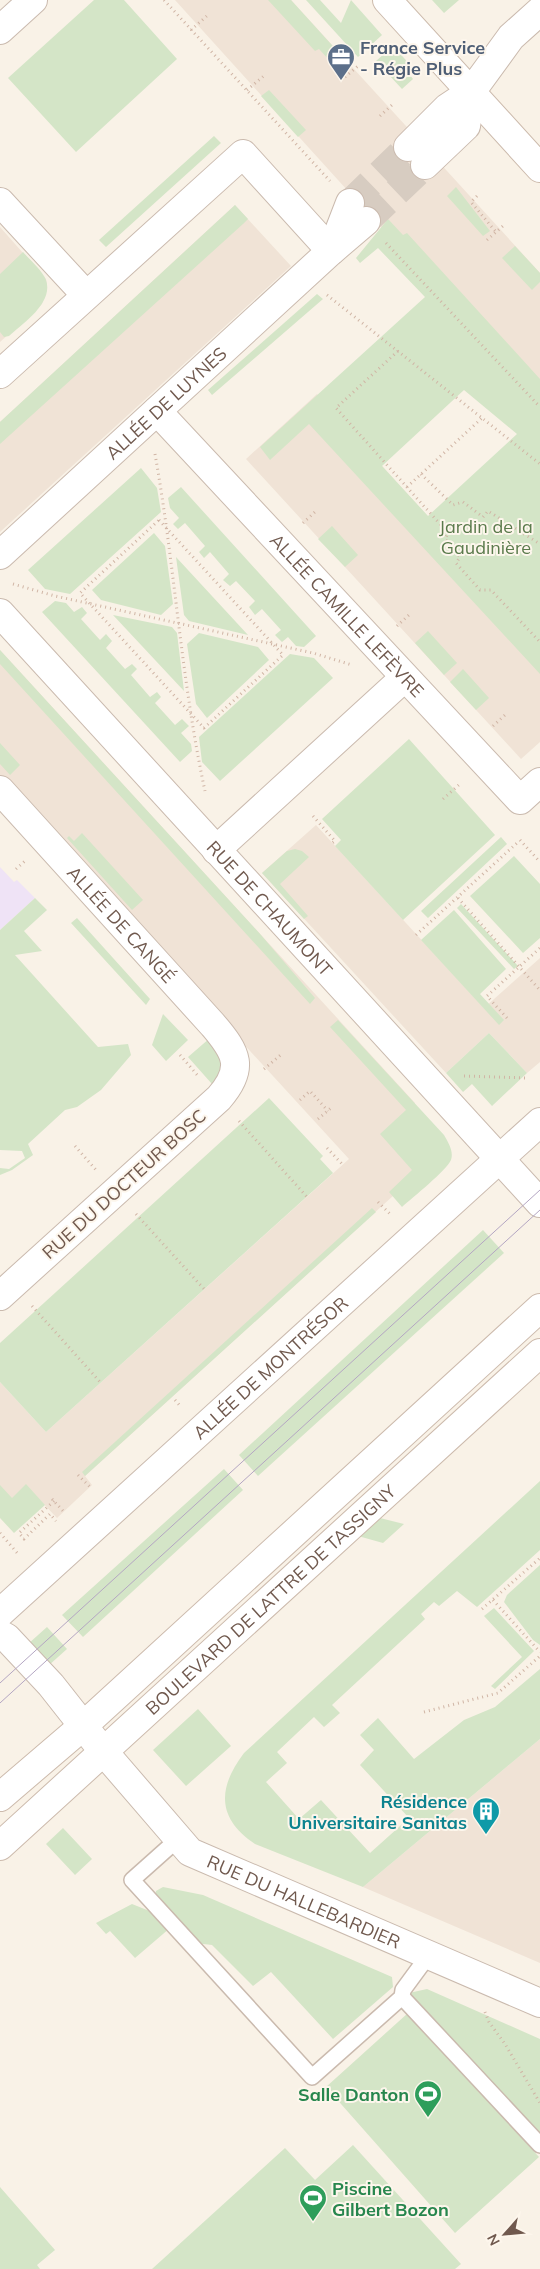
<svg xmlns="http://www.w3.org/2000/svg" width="540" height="2269" font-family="Mulish,sans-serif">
  <rect width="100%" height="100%" fill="#f9f2e7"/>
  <path fill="#f0e3d6" d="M175 0H291L540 273V403Z
    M235 205 291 266 0 532V422Z
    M0 227 46 279 47 285 42 304 0 342Z
    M317 394 440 530 540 647V742L521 759 246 459Z
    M0 650 415 1103 413 1170 416 1175 85 1476 92 1485 57 1518 39 1499 0 1518V1382L46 1432 349 1159 0 778Z
    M316 825 484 1008 540 958V1062L527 1073 489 1033 446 1073 262 873Z
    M540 1739V1963L363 1887Z"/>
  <path fill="#efe3f6" d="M0 867 14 882 17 880 35 898 0 930Z"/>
  <path fill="#d4e5c7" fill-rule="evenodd" d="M94 0H124L177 59 76 152 8 78Z
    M268 0H291L350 65 341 73 319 49 315 51Z
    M306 0H320L341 23 351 0 382 35 358 57Z
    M432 0H459L444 13Z
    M393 46 414 69 409 74 413 79 402 89 376 61Z
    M269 90 306 130 298 137 261 96Z
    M214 136 221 143 106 247 99 240Z
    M456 187 490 231 483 236 447 196Z
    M235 205 248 219 243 224 0 444V422Z
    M388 219 403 235 407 233 540 379V674L309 424 270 460 260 447 425 297 378 248 360 263 356 258ZM464 390 517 434 428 516 382 466Z
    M515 246 540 273V282L532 290 502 258Z
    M23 252C30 260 42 270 46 280 54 303 22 324 9 336L4 337 0 332V274Z
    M317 294 323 299 212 395 208 390Z
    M141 468 157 488 161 512 70 594 45 589 28 570Z
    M181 487 316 636 304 647 296 646 288 637 282 642 275 635 281 630 262 609 255 615 249 607 255 601 236 581 230 586 223 580 229 574 210 552 204 558 199 552 205 546 185 523 178 529 173 524 179 518 170 508 168 498Z
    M332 526 358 555 345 567 318 539Z
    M154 533 165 546 173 604 161 615 101 600 92 590Z
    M176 557 248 635 189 621 184 615Z
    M55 601 66 603 74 612 82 607 87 613 81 619 100 640 106 634 112 641 106 648 125 669 132 664 137 669 131 675 150 697 157 692 161 697 155 703 175 725 182 719 189 726 181 733 191 744 192 751 180 762 42 612Z
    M113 615 172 627 177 633 184 691Z
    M428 631 457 663 444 675 415 643Z
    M199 633 258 647 269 660 207 718 196 704 187 644Z
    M0 650 261 935 315 998 310 1004 0 664Z
    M290 654 314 658 333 678 220 781 202 762 199 737Z
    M463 669 489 698 476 710 450 682Z
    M409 739 495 835 403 920 335 846 341 840 322 819Z
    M0 743 20 765 10 775 0 764Z
    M82 833 143 900 132 910 67 838 69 836 74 841Z
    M501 837 507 844 428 918 421 911Z
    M295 849 302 851 309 857 280 884 308 916 304 919 262 873 287 851Z
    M514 856 540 884V938L523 953 470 896Z
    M35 898 47 910 24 931 42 951 15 955 98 1047 128 1044 131 1055 101 1090 77 1107 65 1110 28 1144 33 1155 12 1170 0 1175V1168L9 1169 25 1158 22 1151 0 1150V930Z
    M461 904 518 966 514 969 457 908Z
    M454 910 506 969 480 994 504 1020 499 1025 421 940Z
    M77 918 150 999 146 1005 71 923Z
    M163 1014 188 1040 166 1061 152 1045Z
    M338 1020 444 1135C448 1142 454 1151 451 1160 447 1170 412 1198 402 1207L389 1192 412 1170 380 1134 406 1110 330 1027Z
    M489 1033 527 1073 492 1106 472 1084 463 1092 446 1073Z
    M210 1038 224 1064 216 1080 212 1084 188 1057Z
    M269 1098 323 1156 320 1159 333 1173 46 1432 0 1382V1343Z
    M372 1208 376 1212 85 1476 82 1472Z
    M483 1230 504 1253 258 1476 239 1455Z
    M224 1469 243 1490 83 1637 62 1615Z
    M540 1481V1550L477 1607 457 1591 439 1606 434 1602 421 1614 425 1619 332 1705 340 1713 324 1727 314 1717 277 1752 287 1763 266 1782 299 1819 321 1800 370 1853 409 1818 360 1765 374 1750 360 1735 378 1718 414 1759 464 1720 495 1707 540 1669V1739L363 1887 255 1844C216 1818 218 1787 244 1753Z
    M26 1484 45 1505 14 1533 0 1518V1485L12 1498Z
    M376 1517 404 1524 383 1543 358 1536Z
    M540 1565V1645L533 1640 504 1602 507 1595Z
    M494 1608 534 1651 495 1689 491 1686 522 1657 484 1616Z
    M47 1627 67 1649 48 1666 28 1644Z
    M198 1709 231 1746 186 1786 153 1750Z
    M63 1828 92 1859 75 1875 46 1844Z
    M163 1887 203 1895 392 1977 393 1987 333 2039 271 1972 253 1986 212 1945 195 1943 155 1898 156 1891Z
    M132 1904 157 1914 170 1928 135 1958 110 1931 106 1934 96 1923Z
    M427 1989 540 2039V2135L409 1993Z
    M408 2013 539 2157 455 2233 326 2087Z
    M353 2145 461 2264 455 2269H152L285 2148 315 2180Z
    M0 2187 55 2250 37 2265 40 2269H0Z"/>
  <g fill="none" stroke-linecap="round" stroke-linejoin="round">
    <path stroke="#d7ccc1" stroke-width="28" stroke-dasharray="28 14" stroke-linecap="butt" d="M350 203 408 147
      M366 221 425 165"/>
    <g stroke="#cabaae" stroke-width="18">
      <path id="lane" d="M178 1839 132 1880 312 2077 402 1997 403 1990 428 1956
        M402 1997 540 2145"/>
    </g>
    <g stroke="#cabaae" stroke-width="30">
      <g id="street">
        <path d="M0 30 33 0"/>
        <path d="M408 147 447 108 471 92 511 37 540 11"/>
        <path d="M425 165 466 126 471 92"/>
        <path d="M0 202 86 295"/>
        <path d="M333 247 350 203"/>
        <path d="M0 374 243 154 331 251"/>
        <path id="s1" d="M157 411 520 800 540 782"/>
        <path id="s2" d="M0 555 331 251 366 221"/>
        <path id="s3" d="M0 613 540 1203"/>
        <path id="s4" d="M0 790 213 1025C237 1053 245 1068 219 1098L0 1296"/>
        <path d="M216 850 404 678"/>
        <path id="s5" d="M0 1613 540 1122"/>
        <path id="s6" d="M0 1634 7 1638 51 1685 103 1751 190 1852 540 2003"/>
      </g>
    </g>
    <g stroke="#ccbaac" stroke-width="30">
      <g id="secondary">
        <path d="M387 0 540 168"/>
        <path d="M0 1797 83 1726 540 1308"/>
        <path id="s7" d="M0 1846 540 1353"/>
      </g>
    </g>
    <path stroke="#d0b5a5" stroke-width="3" stroke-dasharray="1 4" stroke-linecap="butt" d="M164 0 330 181
      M191 30 209 14
      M345 77 358 66
      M247 90 265 75
      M380 116 393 104
      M477 196 471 202 496 232
      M487 240 504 225
      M386 243 540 407
      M327 295 540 464
      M398 351 336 408 448 533 445 539 460 557 456 563 480 590H491L540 642
      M155 454C175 566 181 680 205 791
      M421 474 453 505 463 502 483 517 488 511 540 544
      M407 487 482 418
      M159 520 283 655 204 728 80 593Z
      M303 523 317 510
      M13 584 55 596 313 653 352 665
      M397 626 411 613
      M493 726 505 715
      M443 799 461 783
      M313 816 335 841 332 843
      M520 840 540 862
      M16 869 25 861
      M458 898 539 989
      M416 935 517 843
      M507 1018 487 996 540 948
      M180 1055 199 1077
      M264 1069 283 1053
      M464 1076 527 1078
      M300 1100 310 1091 328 1111
      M318 1119 332 1107
      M239 1121 307 1197
      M75 1146 96 1170
      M327 1148 343 1165
      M378 1202 392 1216
      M136 1214 204 1289
      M32 1306 101 1383
      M175 1400 181 1407
      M78 1475 92 1489
      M52 1499 65 1513
      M54 1501 19 1533 24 1539 50 1514 56 1521
      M0 1533 19 1555
      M493 1600 540 1652
      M482 1609 540 1558
      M424 1712 498 1693 540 1656
      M485 2012 489 2022 505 2044 540 2103"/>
    <use href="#lane" stroke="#fff" stroke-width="15"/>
    <use href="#street" stroke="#fff" stroke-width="28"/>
    <use href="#secondary" stroke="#fff" stroke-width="28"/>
    <path stroke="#b4a6c2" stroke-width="1" d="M0 1683 540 1190
      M0 1703 540 1210"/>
  </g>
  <defs>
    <g id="office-pin" transform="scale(1.4375)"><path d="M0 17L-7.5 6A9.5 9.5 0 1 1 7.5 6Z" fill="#5c6f8a" stroke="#fdf6ec"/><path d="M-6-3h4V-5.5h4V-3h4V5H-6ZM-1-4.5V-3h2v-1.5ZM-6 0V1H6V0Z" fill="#fff"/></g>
    <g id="building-pin" transform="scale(1.4375)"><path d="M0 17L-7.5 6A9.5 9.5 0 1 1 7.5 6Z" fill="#0f9aa8" stroke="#fdf6ec"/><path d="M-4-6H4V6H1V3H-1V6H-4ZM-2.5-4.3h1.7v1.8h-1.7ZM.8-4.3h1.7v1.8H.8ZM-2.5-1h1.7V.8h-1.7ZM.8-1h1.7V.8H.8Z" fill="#fff"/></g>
    <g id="stadium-pin" transform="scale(1.4375)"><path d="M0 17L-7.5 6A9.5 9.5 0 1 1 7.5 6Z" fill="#2e9e5b" stroke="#fdf6ec"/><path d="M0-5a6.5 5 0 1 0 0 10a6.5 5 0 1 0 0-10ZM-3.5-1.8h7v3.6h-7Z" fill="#fff"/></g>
  </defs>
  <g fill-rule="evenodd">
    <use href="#office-pin" x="341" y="57"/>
    <use href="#building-pin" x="486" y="1811"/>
    <use href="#stadium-pin" x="428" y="2094"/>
    <use href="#stadium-pin" x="313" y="2198"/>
  </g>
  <g text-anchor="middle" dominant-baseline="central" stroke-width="4" stroke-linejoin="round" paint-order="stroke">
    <g font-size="18" font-weight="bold" fill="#4e5e75" stroke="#fdf6ec" text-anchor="start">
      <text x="360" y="47">France Service<tspan x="360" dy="21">- Régie Plus</tspan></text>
    </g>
    <g font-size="18" fill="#70594e" stroke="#fdf6ec">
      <text stroke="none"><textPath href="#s2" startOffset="225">ALLÉE DE LUYNES</textPath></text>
      <text stroke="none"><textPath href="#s1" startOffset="279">ALLÉE CAMILLE LEFÈVRE</textPath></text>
      <text stroke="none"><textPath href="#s3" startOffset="400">RUE DE CHAUMONT</textPath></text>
      <text stroke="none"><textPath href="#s4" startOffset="181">ALLÉE DE CANGÉ</textPath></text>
      <text transform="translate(124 1184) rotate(-42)">RUE DU DOCTEUR BOSC</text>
      <text stroke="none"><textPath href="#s5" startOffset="365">ALLÉE DE MONTRÉSOR</textPath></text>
      <text stroke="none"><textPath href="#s7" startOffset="366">BOULEVARD DE LATTRE DE TASSIGNY</textPath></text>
      <text stroke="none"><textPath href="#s6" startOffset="414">RUE DU HALLEBARDIER</textPath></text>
    </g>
    <g font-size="18" fill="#5a7a4b" stroke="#fdf6ec">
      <text x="486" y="526">Jardin de la<tspan x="486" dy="21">Gaudinière</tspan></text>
    </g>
    <g font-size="18" font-weight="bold" fill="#0d838f" stroke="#fdf6ec" text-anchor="end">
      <text x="467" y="1801">Résidence<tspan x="467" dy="21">Universitaire Sanitas</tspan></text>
    </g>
    <g font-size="18" font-weight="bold" fill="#27864d" stroke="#fdf6ec" text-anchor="end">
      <text x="409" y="2094">Salle Danton</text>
      <text x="332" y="2188" text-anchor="start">Piscine<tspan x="332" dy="21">Gilbert Bozon</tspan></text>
    </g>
  </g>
  <g transform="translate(505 2234) rotate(243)" stroke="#fdf6ec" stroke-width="4" paint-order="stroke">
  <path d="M0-4L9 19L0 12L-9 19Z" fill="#70594e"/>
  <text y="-8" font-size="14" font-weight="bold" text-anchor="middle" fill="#70594e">N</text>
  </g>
</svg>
